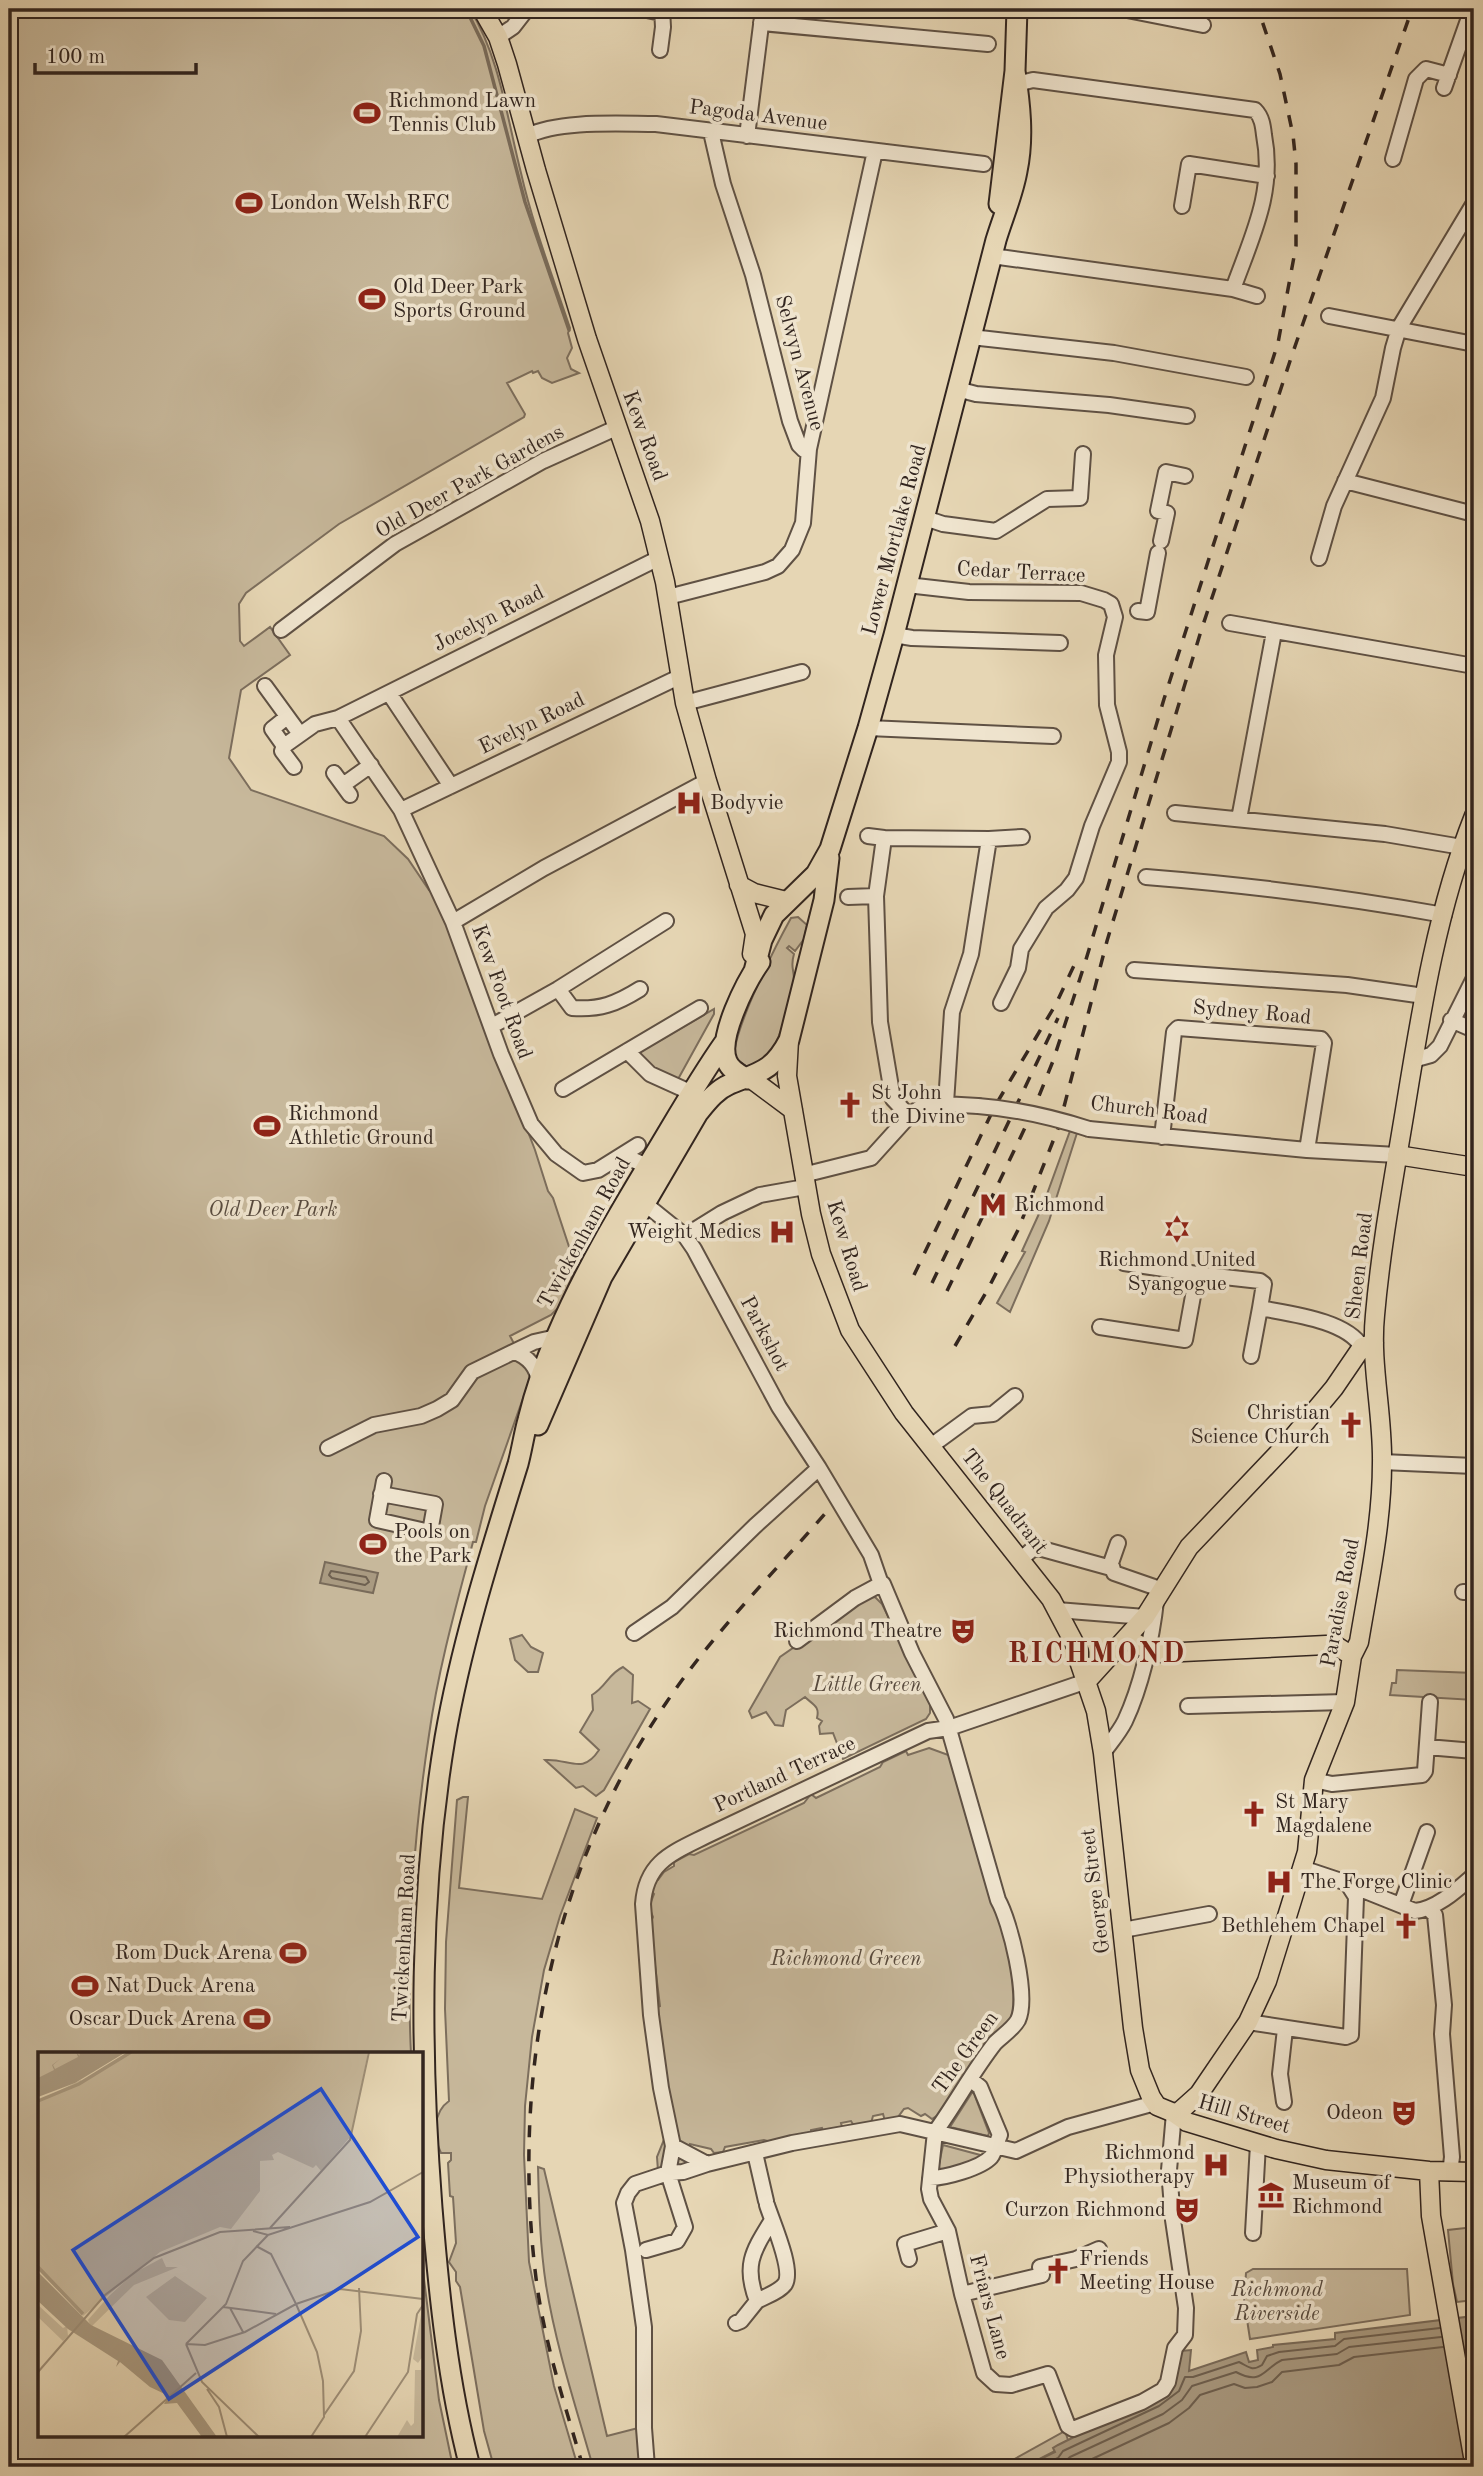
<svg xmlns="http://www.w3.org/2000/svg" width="1483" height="2476" font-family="'Old Standard TT',serif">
  <rect width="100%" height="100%" fill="#e6d6b4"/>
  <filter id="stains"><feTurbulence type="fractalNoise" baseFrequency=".00286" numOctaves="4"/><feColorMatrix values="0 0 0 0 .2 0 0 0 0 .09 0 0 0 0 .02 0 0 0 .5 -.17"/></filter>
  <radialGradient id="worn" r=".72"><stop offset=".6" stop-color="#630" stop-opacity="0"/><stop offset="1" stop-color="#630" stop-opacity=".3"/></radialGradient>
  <path fill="#c7b89b" stroke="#7c6e5d" stroke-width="2" d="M9 9H470C500 58 507 118 521 173 533 226 553 277 570 328L568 333 572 348 567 358 571 369 579 373 552 383 542 378 538 371 533 373 532 371 507 383 525 414 524 417 339 524 246 593 239 604 240 641 244 646 270 627 290 655 241 690 229 758 251 790 384 836 408 859 429 890 437 897 535 1150 548 1191 553 1198 576 1268 559 1307 551 1315 510 1336 522 1359 533 1370 485 1506 476 1542H473C456 1606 438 1670 429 1735 413 1840 406 1948 411 2054H40V2436H422V2263L439 2400 453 2467H9Z
    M798 917 807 925 804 939 795 951 789 946 787 948 794 954C790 967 794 968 794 980 794 995 776 1053 764 1062 760 1064 753 1066 749 1068L734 1058C733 1030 776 945 791 918Z
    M714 1009V1014L677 1081C661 1075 645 1069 640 1052Z
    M1070 1131 1077 1133 1049 1221 1010 1312 997 1303 1025 1252 1022 1251 1043 1205Z
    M875 1597 882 1604 930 1702V1713L926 1719 843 1759 833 1733 820 1734 819 1726 822 1721 817 1718C820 1706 813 1705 805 1697L786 1710 783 1726 775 1725 766 1712 752 1718 749 1711 780 1657 865 1598Z
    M522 1635 531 1647 543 1653 538 1672H528L515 1660 510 1639Z
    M623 1667 633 1675 632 1703 638 1701 650 1709 604 1790 596 1796 583 1786 576 1788 545 1760C569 1758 582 1776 599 1750L580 1732 593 1710 592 1695C607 1686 608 1674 623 1667Z
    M1397 1670 1474 1673V1700L1390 1695 1392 1683H1396Z
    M929 1748 951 1756 958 1786 992 1893 1017 1978 1014 2015 938 2115 932 2119 925 2114 921 2116 908 2108 904 2109 895 2121H885L883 2114 873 2116 871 2123 854 2126 851 2121 841 2123 842 2127 833 2131H823L822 2128 811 2130V2134C797 2139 787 2132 775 2143L764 2140 725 2147 723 2152 714 2153 711 2149 690 2144 693 2163 658 2171 657 2157 665 2137 655 2008 660 2006 650 1924 653 1917 649 1907 654 1894 649 1889 652 1879 658 1880 664 1872 674 1866V1862L689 1854 694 1855 804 1803 811 1794 816 1798 880 1767 883 1762 906 1751 908 1755Z
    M463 1797H468L459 1888 542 1899 575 1809 597 1818 560 1916 544 1970 532 2037 525 2106 524 2155 529 2262 554 2386 578 2467H494L484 2431 460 2287 456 2281V2272L449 2262 456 2243 453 2197 450 2196 448 2163 451 2160V2153H441C433 2136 433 2112 449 2101L445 2009 446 1942 457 1800Z
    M973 2091 989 2133 988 2136 950 2127Z
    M943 2145 984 2156 944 2171 938 2169Z
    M538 2167 544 2169 607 2436 638 2428 642 2467H593C576 2407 556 2347 546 2285 540 2246 539 2206 538 2167Z
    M1474 2227V2300L1457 2302 1453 2284 1448 2230Z
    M1253 2269H1407L1410 2315 1250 2339 1244 2300 1246 2273Z
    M1065 2431 1068 2440 1054 2448 1055 2451 1024 2467H1000Z"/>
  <path fill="#a99a81" stroke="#796b5a" stroke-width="2" d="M325 1562 378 1573 373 1593 320 1583Z
    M1474 2316V2465L1462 2467H1307L1301 2465 1296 2467H1024L1055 2452 1053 2448 1058 2445 1171 2389 1175 2383 1181 2351 1191 2350 1189 2371 1246 2352 1249 2362 1258 2360 1257 2350 1273 2347V2345L1335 2339V2333Z"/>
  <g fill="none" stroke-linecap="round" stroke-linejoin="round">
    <path stroke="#6e6050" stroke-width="2" d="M331 1571 366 1577 369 1582 365 1585 332 1578 329 1575Z
      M1040 2467 1058 2458 1063 2451 1159 2406 1179 2391 1185 2377H1193L1239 2362C1248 2366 1251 2372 1262 2365L1267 2356 1279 2352 1335 2346 1344 2339 1440 2328
      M1059 2467 1070 2457 1163 2414 1182 2400 1192 2386 1236 2372C1262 2386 1263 2369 1282 2360L1337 2354 1349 2347 1441 2337
      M1075 2467 1169 2423 1189 2408 1200 2395 1234 2384 1245 2388 1257 2387 1272 2382 1282 2372 1339 2365 1354 2357 1443 2347"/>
    <path stroke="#796b5a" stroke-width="3.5" d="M466 9 484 46 525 202 569 330"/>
    <g stroke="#5f5144" stroke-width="18">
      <path id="minor" d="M642 9 661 13
        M1122 9 1203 25
        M761 23 988 44
        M498 37 513 27 527 9
        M660 50 663 27 662 9
        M1017 84 1033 80 1255 110C1262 117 1263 126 1264 135 1275 192 1252 236 1233 289
        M1444 88 1472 9
        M711 132 723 184 753 275 790 421 799 445 804 450 809 449
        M527 136C560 120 619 124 656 124L984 164
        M747 136 763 9
        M1393 159 1416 79 1426 69 1449 75
        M1182 206 1189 164 1267 176
        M992 256 1233 289 1257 296
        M1329 316 1474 344
        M971 337 1114 353 1246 377
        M957 389 976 394 1109 405 1187 416
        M1345 481 1474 514
        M925 518 943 524 996 531 1047 499 1080 498 1083 454
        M1161 541 1167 513 1158 511 1166 472 1185 476
        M1319 558 1334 506 1383 398 1393 348 1399 328 1474 203
        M907 585 969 592 1081 593 1104 600 1111 604 1115 617 1106 655 1107 705 1119 752V762L1092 826 1076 878 1067 890 1046 908 1021 949 1018 968 1001 1003
        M668 597 765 572 778 566 792 550 803 523 809 449 875 151
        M1138 611 1147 612 1158 553
        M1230 623 1474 666
        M281 630 395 544 543 461 616 428
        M894 635 912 638 1060 643
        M265 686 300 734
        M389 693 451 786
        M685 703 802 672
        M338 718 401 810 453 922 501 1054 531 1124 556 1154 583 1173 598 1170 622 1155 647 1166
        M868 728 1053 736
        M284 746 272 729 287 717
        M294 767 282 751 284 746 315 724 338 718 659 558
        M334 773 350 795
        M343 785 371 765
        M401 810 681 676
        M1175 813 1385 834 1462 847
        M1239 819 1274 632
        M868 836 884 838 989 839 971 954 952 1012 946 1103
        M884 838 876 896 880 1022 893 1099 909 1116
        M989 839 1022 837
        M1146 877C1246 885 1345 897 1444 915
        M848 897 876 896
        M453 922 544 868 707 781
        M1134 970 1347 985 1424 996
        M558 989 572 1008C600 1010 616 1004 640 989
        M1451 1020 1474 1030
        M492 1026 558 989 666 921
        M627 1051 650 1074 692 1093
        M1413 1060 1431 1055 1440 1046 1474 978
        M563 1089 700 1008
        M1089 1129 1307 1150 1397 1155
        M1162 1137 1174 1032 1178 1028 1321 1039 1324 1043 1307 1150
        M622 1155 638 1145
        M803 1175 871 1158 909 1116 926 1103 978 1106
        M644 1203 685 1236 694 1249 779 1407 819 1468 871 1555 881 1584H883L912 1653 946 1719 998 1900C1010 1921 1029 1997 1018 2020 1013 2029 1002 2036 995 2043 973 2071 956 2103 935 2132
        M685 1236 722 1213 760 1195 805 1187
        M1197 1274 1260 1281 1264 1284 1260 1308C1290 1314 1346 1320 1362 1347
        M1100 1327 1185 1340 1197 1274 1124 1263
        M514 1352C528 1356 538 1368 539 1383
        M1251 1356 1260 1308
        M931 1446 972 1416 993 1414 1015 1396
        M328 1448 374 1425 421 1416 437 1409 452 1400 472 1372 534 1342 561 1336
        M1382 1462 1474 1466
        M381 1494 435 1504 430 1532 377 1520 384 1481
        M1118 1543 1111 1563 1114 1573 1163 1590
        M1020 1560 1035 1547 1111 1568
        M1463 1592H1474
        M1057 1610 1145 1617
        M634 1633 672 1607 755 1526 819 1468
        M797 1641 855 1598 881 1584
        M1087 1681 949 1728 928 1731 706 1836C672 1853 646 1862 643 1904L651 2015 661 2088 673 2146 707 2164 792 2143 900 2124 1016 2151 1068 2127 1155 2103
        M1188 1706 1345 1702
        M1427 1747 1474 1751
        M1103 1753C1110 1743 1119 1733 1125 1721 1141 1687 1152 1639 1156 1601
        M1314 1780 1332 1784 1422 1775 1425 1771 1430 1702
        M1353 1890 1360 1889 1415 1911C1437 1909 1459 1888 1474 1875
        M1401 1905 1427 1832
        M1428 1908 1435 1915 1444 2005 1442 2034 1452 2157 1450 2173
        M1123 1930 1209 1914
        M1248 2022 1346 2037 1351 2035 1356 1897 1347 1883 1308 1870 1303 1866
        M1284 2102 1280 2074 1285 2029
        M935 2132 929 2189 931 2199 948 2231 962 2294 984 2373 996 2384 1011 2385 1048 2374 1068 2426 1073 2429 1142 2402 1163 2390 1168 2382 1175 2348 1185 2335 1186 2308 1173 2220 1169 2170 1174 2113
        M755 2153 766 2201
        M930 2178C945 2178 981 2168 991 2157 995 2152 997 2141 1000 2135L980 2087 970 2079
        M1253 2233 1258 2144
        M646 2250 677 2241 685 2227 668 2173 683 2172 707 2164
        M909 2259 905 2244 948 2231
        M962 2294 1042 2275 1040 2267 1076 2259 1099 2249
        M757 2301C766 2296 779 2292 785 2284 794 2270 772 2221 767 2205
        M736 2323 741 2321 757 2301C743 2265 753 2251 772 2220
        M647 2467 644 2428V2327L633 2250 624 2203 628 2193 635 2184 668 2173 673 2146"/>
    </g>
    <g stroke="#32251f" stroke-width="21">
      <path id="major" d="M482 9 498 37 507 64 536 170 587 339 650 521 665 582 685 703 707 781 755 934 752 954
        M739 885 754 893 786 901
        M789 1040 787 1076 811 1214 821 1254 850 1330 904 1413 1051 1599 1079 1652V1661L1096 1711 1103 1753 1133 2028 1140 2070 1151 2097 1157 2106 1174 2113 1187 2122 1276 2149 1326 2160 1429 2171 1474 2172
        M750 1078 793 1110
        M1397 1155 1474 1167
        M1126 1638 1153 1652 1162 1653 1326 1645 1338 1647 1352 1656
        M1087 1681 1145 1617 1189 1547 1288 1443 1334 1388 1362 1347 1374 1343
        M1174 2113 1180 2111 1199 2094 1248 2022 1267 1981 1307 1852 1314 1780 1345 1702 1352 1656 1359 1642C1369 1582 1382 1523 1382 1463 1383 1413 1370 1364 1375 1315 1381 1246 1394 1177 1405 1110 1421 1011 1437 909 1474 816
        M1429 2171 1431 2216 1474 2462"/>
    </g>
    <g stroke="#32251f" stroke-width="23">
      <path id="highway" d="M999 204 1015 71 1017 9
        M754 971 762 940 774 915 816 874 830 849 868 728 894 635 996 240C1003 217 1013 194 1017 171 1024 138 1020 103 1015 71
        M747 1079C739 1074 730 1070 727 1061 717 1038 746 982 760 962
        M538 1425 602 1277 698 1113C707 1102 716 1090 730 1084 760 1072 773 1071 789 1040L824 900 829 858
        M470 2467C448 2383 439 2295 432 2208 420 2051 419 1894 445 1738 461 1645 490 1554 518 1464 522 1449 524 1434 528 1420 535 1391 545 1362 557 1335 584 1272 618 1215 653 1157 676 1119 698 1080 724 1043"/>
    </g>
    <use href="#minor" stroke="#efe4ce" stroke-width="14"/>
    <use href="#major" stroke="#e6d6b4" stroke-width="18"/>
    <use href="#highway" stroke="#e6d6b4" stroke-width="19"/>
    <path stroke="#32251f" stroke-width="3.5" stroke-dasharray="12 12" stroke-linecap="butt" d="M914 1275 995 1106 1056 1004 1077 959
      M932 1283 1058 1018
      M947 1291 1033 1111 1053 1061 1085 963 1164 699 1278 343 1296 246V164L1293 135 1280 74 1258 9
      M955 1346 988 1289 1018 1230 1059 1126 1107 941 1201 631 1292 355 1412 9
      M583 2467C565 2405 544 2342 536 2278 511 2078 551 1871 666 1703 713 1633 774 1573 829 1509"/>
    <g stroke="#5f5144" stroke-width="18" stroke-linecap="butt">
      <path id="minor-bridge" d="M978 1106C1017 1109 1052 1117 1089 1129"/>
    </g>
    <use href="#minor-bridge" stroke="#efe4ce" stroke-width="14"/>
  </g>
  <defs>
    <g id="stadium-bare" transform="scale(2.1)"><path d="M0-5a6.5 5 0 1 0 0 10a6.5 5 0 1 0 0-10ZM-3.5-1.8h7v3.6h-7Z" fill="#8f2418" stroke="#efe4ce" stroke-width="2.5" paint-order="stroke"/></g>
    <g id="hospital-bare" transform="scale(2.1)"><path d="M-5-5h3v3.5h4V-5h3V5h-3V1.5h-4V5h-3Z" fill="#8f2418" stroke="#efe4ce" stroke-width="2.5" paint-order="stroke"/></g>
    <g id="church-bare" transform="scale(2.1)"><path d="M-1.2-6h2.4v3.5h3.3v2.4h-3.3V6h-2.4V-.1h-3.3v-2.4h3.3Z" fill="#8f2418" stroke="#efe4ce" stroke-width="2.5" paint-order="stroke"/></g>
    <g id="metro-bare" transform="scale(2.1)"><path d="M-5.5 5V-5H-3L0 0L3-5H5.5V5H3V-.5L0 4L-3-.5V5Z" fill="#8f2418" stroke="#efe4ce" stroke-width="2.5" paint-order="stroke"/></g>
    <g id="synagogue-bare" transform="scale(2.1)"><path d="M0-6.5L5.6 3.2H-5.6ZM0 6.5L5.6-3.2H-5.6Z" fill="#8f2418" stroke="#efe4ce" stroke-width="2.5" paint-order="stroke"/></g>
    <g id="theatre-bare" transform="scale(2.1)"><path d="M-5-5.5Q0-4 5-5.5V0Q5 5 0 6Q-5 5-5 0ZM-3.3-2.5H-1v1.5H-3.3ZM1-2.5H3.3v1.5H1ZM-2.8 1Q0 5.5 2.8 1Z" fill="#8f2418" stroke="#efe4ce" stroke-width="2.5" paint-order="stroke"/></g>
    <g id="museum-bare" transform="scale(2.1)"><path d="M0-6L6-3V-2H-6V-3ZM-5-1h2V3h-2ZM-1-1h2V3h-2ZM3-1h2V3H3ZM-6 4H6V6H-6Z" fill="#8f2418" stroke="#efe4ce" stroke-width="2.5" paint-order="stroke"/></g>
  </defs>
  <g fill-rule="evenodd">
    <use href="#stadium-bare" x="367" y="113"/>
    <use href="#stadium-bare" x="249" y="203"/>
    <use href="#stadium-bare" x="372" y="299"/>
    <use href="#hospital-bare" x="689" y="803"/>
    <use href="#church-bare" x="850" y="1105"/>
    <use href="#stadium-bare" x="267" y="1126"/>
    <use href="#metro-bare" x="993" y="1205"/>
    <use href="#synagogue-bare" x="1177" y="1229"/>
    <use href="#hospital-bare" x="782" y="1232"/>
    <use href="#church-bare" x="1351" y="1425"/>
    <use href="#stadium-bare" x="373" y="1544"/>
    <use href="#theatre-bare" x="963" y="1631"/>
    <use href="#church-bare" x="1254" y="1814"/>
    <use href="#hospital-bare" x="1279" y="1882"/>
    <use href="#church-bare" x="1406" y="1926"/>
    <use href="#stadium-bare" x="293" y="1953"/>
    <use href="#stadium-bare" x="85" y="1986"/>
    <use href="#stadium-bare" x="257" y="2019"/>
    <use href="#theatre-bare" x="1404" y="2113"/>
    <use href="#hospital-bare" x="1216" y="2165"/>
    <use href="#museum-bare" x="1271" y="2195"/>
    <use href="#theatre-bare" x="1187" y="2210"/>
    <use href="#church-bare" x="1058" y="2271"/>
  </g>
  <g text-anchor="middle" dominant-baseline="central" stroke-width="7" stroke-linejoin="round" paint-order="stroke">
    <g font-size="21" fill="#32251f" stroke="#efe4ce" text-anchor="start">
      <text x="388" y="101">Richmond Lawn<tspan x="388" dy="24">Tennis Club</tspan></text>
      <text x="270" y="203">London Welsh RFC</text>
      <text x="393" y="287">Old Deer Park<tspan x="393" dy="24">Sports Ground</tspan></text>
      <text x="710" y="803">Bodyvie</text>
      <text x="871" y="1093">St John<tspan x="871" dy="24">the Divine</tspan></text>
      <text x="288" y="1114">Richmond<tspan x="288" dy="24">Athletic Ground</tspan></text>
      <text x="1014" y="1205">Richmond</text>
      <text x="761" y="1232" text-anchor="end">Weight Medics</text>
      <text x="1177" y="1260" text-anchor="middle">Richmond United<tspan x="1177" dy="24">Syangogue</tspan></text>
      <text x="1330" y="1413" text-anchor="end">Christian<tspan x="1330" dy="24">Science Church</tspan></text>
      <text x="394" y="1532">Pools on<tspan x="394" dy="24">the Park</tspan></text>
      <text x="942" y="1631" text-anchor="end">Richmond Theatre</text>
      <text x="1275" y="1802">St Mary<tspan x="1275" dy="24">Magdalene</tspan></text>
      <text x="1300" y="1882">The Forge Clinic</text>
      <text x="1385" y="1926" text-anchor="end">Bethlehem Chapel</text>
      <text x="272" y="1953" text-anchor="end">Rom Duck Arena</text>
      <text x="106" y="1986">Nat Duck Arena</text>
      <text x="236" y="2019" text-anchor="end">Oscar Duck Arena</text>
      <text x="1383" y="2113" text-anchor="end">Odeon</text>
      <text x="1195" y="2153" text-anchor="end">Richmond<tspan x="1195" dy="24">Physiotherapy</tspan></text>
      <text x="1292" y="2183">Museum of<tspan x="1292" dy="24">Richmond</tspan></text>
      <text x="1166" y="2210" text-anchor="end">Curzon Richmond</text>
      <text x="1079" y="2259">Friends<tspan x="1079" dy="24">Meeting House</tspan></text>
    </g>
    <g font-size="21" fill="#32251f" stroke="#efe4ce">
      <text transform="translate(758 116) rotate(7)">Pagoda Avenue</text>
      <text transform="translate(799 363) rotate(75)">Selwyn Avenue</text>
      <text transform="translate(644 436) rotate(70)">Kew Road</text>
      <text transform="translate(470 482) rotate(-29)">Old Deer Park Gardens</text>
      <text transform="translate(895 540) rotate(-75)">Lower Mortlake Road</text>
      <text transform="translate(1021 573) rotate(3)">Cedar Terrace</text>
      <text transform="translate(489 619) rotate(-27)">Jocelyn Road</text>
      <text transform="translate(532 724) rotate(-26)">Evelyn Road</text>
      <text transform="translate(501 992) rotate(70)">Kew Foot Road</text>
      <text transform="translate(1252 1013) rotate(5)">Sydney Road</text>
      <text transform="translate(1149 1111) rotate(7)">Church Road</text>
      <text transform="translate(585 1233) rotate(-61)">Twickenham Road</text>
      <text transform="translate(846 1246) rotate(73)">Kew Road</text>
      <text transform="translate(1360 1266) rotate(-83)">Sheen Road</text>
      <text transform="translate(764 1334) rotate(62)">Parkshot</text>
      <text transform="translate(1004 1502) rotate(52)">The Quadrant</text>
      <text transform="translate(1341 1603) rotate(-79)">Paradise Road</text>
      <text transform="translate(785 1775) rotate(-25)">Portland Terrace</text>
      <text transform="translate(1096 1891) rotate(-97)">George Street</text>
      <text transform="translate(405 1938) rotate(-87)">Twickenham Road</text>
      <text transform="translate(966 2053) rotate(-54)">The Green</text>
      <text transform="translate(1244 2115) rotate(16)">Hill Street</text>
      <text transform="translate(989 2307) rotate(75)">Friars Lane</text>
    </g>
    <g font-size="21" font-style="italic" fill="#574a3e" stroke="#efe4ce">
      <text x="273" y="1210">Old Deer Park</text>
      <text x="867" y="1685">Little Green</text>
      <text x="846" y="1959">Richmond Green</text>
      <text x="1277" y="2290">Richmond<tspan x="1277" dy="24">Riverside</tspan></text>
    </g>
    <g font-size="28" font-weight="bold" letter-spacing="2" fill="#7a1f14" stroke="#efe4ce">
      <text x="1097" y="1655">RICHMOND</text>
    </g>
  </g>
  <g transform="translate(38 2052)">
    <rect width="385" height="385" fill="#e6d6b4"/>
    <path d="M0 0H60L0 30ZM94 0H330L313 84 283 119 278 113 275 116 240 100 234 103 236 108 222 109V139L193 177 182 175 122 200 45 264 0 218V49L43 28 45 31ZM124 206 128 215H140L96 233 53 275 50 268 71 244 96 221ZM137 224 169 246 147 270 131 268 108 245ZM0 253 25 276 29 274 30 284 25 289 0 265ZM384 257 385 304 380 311 375 307ZM377 318H385V385H359L369 368 373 374 376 371Z" fill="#c7b89b"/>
    <path d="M38 0 42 4 41 0H88L37 31 0 45V26L16 18 14 13 22 7 15 13 17 17 40 5ZM0 220 53 273 124 308 179 385H164L139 351 126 352 131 344 112 335 82 310 78 315 80 309 30 277 0 249Z" fill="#a99a81"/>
    <path fill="none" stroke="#a99a81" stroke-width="3.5" d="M0 49 41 32 93 0M0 215 45 262"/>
    <path fill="none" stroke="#9e8f78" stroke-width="2" d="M385 148V173M232 176 312 88 331 0M215 179 230 183 332 150 385 120M218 194 233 202 258 252M258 252 279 300 285 329 286 365 273 385M185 255 238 262M192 256 205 280M148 292 167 293 207 280 258 252 302 237 385 247M148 292 188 252 205 209 230 183M148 292 164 330 221 385M0 320 67 243 116 206 182 180 252 175M169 337 181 355 189 385M286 363 316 319 323 279 321 236M86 385 158 321M327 385 370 320 379 262 385 253"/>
    <path fill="#1d4ed8" fill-opacity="0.15" stroke="#1d4ed8" stroke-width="3.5" d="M283 37 380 185 131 347 35 198Z"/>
    <rect width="385" height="385" fill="none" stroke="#32251f" stroke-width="3.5"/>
  </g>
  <rect width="1483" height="2476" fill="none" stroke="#e6d6b4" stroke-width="35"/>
  <rect x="10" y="10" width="1462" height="2455" fill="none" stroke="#32251f" stroke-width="3.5"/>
  <rect x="18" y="18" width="1448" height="2441" fill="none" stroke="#32251f" stroke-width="2"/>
  <path d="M35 63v10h161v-10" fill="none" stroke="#32251f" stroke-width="3.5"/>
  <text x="46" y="63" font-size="21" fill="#32251f" stroke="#efe4ce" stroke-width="5" paint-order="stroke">100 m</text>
  <rect width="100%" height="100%" filter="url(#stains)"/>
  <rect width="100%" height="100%" fill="url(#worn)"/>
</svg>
